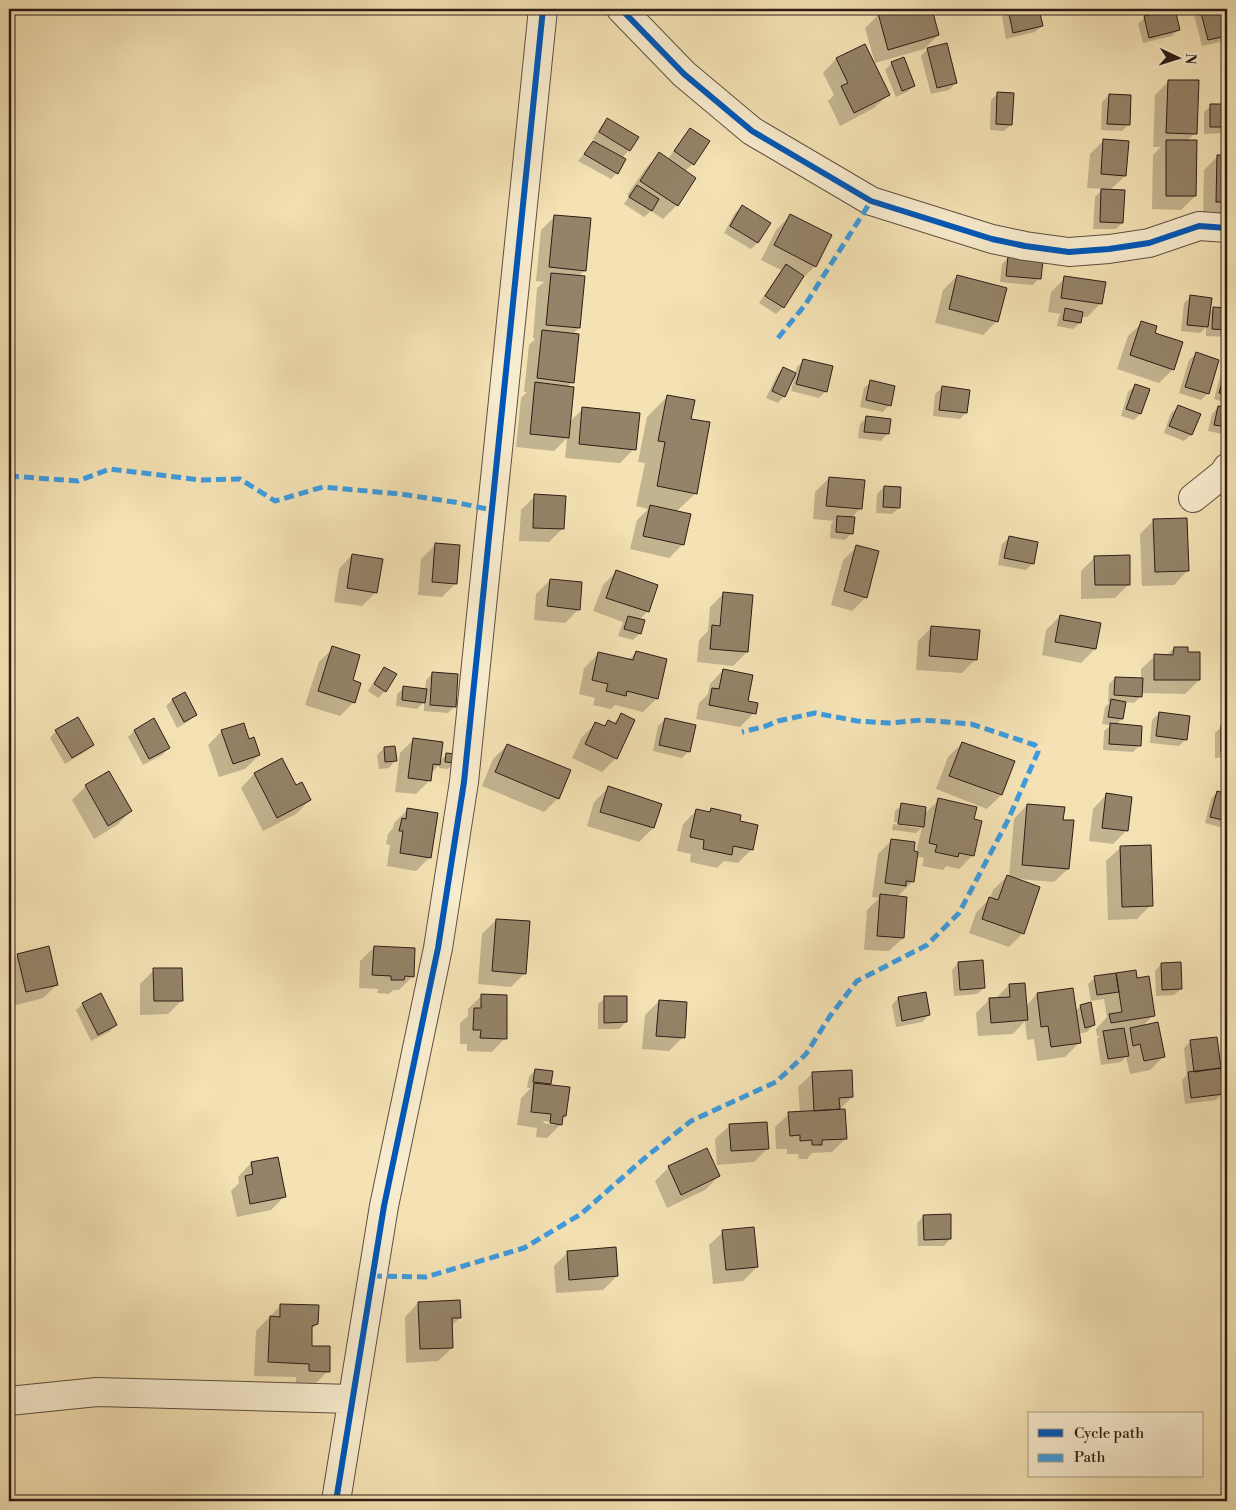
<svg xmlns="http://www.w3.org/2000/svg" width="1236" height="1510" font-family="'Libre Bodoni',serif">
  <rect width="100%" height="100%" fill="#f4e2b4"/>
  <filter id="stains"><feTurbulence type="fractalNoise" baseFrequency=".004" numOctaves="4"/><feColorMatrix values="0 0 0 0 .2 0 0 0 0 .09 0 0 0 0 .02 0 0 0 .5 -.17"/></filter>
  <radialGradient id="worn" r=".72"><stop offset=".6" stop-color="#630" stop-opacity="0"/><stop offset="1" stop-color="#630" stop-opacity=".3"/></radialGradient>
  <path fill="#0003" fill-rule="evenodd" d="M635 9H650L639 15Z
    M896 9 898 16 923 9H931L938 35 924 49 875 63 865 28 879 14Z
    M1016 9H1038L1042 26 1035 32 1006 39 1002 17 1009 10Z
    M1194 9H1221L1223 21 1227 17V40L1226 35 1220 42 1202 46 1193 10Z
    M1145 17 1179 29 1172 36 1143 43 1138 24Z
    M928 49 956 83 949 90 931 94 921 56Z
    M836 59 888 95 874 108 840 126 828 101 834 95 823 73Z
    M892 63 914 86 907 92 896 97 885 70Z
    M1169 81 1195 133 1187 141 1195 196 1181 210 1152 209 1153 155 1161 147H1153L1155 95Z
    M998 93 1011 125 1004 131 990 130 991 100Z
    M1109 95 1129 124 1122 131 1101 130 1102 102Z
    M1227 105V127L1221 133 1204 134V112L1211 106Z
    M607 120 629 150 622 158 617 173 611 179 578 161 595 140 593 139 601 126Z
    M690 129 708 141 693 164 685 171 695 178 677 205 663 219 651 211 644 217 624 204 629 196 627 195 646 168 659 154 668 159 684 136Z
    M1104 140 1125 176 1110 190 1122 223 1116 229H1093L1095 197 1103 189 1087 188 1090 154Z
    M1218 156 1227 157V216L1203 215 1204 170Z
    M742 207 769 223 757 243 751 249 724 233 735 213Z
    M555 216 585 270 578 277 579 328 572 335V382L568 387 569 422 583 409 634 449 620 463 565 458 567 438 554 451 516 447 521 398 527 392H524L529 345 535 339 533 338 537 288 544 282 536 281 541 230Z
    M790 216 815 266 801 280 783 307 776 314 759 303 781 270 761 260 776 230Z
    M1008 258 1039 278 1033 285 1000 282 1002 264Z
    M957 276 997 321 983 335 935 323 943 290Z
    M1065 278 1101 303 1087 317H1081L1080 323 1073 329 1057 326 1059 316 1061 314 1048 312 1051 292Z
    M1191 297 1208 314 1214 308 1227 309V337L1206 336V327L1200 333 1181 331 1184 303Z
    M1142 323 1154 334 1173 369 1159 383 1117 369 1128 336Z
    M1196 354 1208 393 1201 400 1179 393 1189 360Z
    M804 360 826 391 819 398 791 391 794 379H792L784 396 778 403 766 398 777 375 783 368 795 374 797 367Z
    M1226 371H1227V403L1214 399 1220 377Z
    M871 382 889 405 883 412 860 407 864 388Z
    M1135 386 1140 414 1134 420 1121 416 1128 392Z
    M942 388 966 413 960 419 933 416 935 394Z
    M668 396 690 420 696 493 676 512 683 544 669 558 630 549 637 520 648 509 636 506 645 463 638 462 647 417Z
    M1178 407 1191 435 1184 441 1164 433 1171 413Z
    M1218 407 1227 409V435L1208 431 1212 414Z
    M867 417 887 434 881 441 858 438 860 424Z
    M829 478 861 508 851 518 852 533 845 540 830 538 831 524 834 521 813 519 815 492Z
    M884 487 899 508 892 514 876 513 877 494Z
    M535 496 563 528 549 542 519 541 521 510Z
    M1154 520 1187 571 1174 585 1142 586 1140 534Z
    M1009 538 1033 563 1026 570 998 565 1002 544Z
    M435 545 456 583 442 597 418 595 421 559Z
    M857 547 866 597 852 611 831 605 843 560Z
    M352 555 376 592 362 606 334 602 339 569Z
    M1095 557 1129 584 1115 598 1081 599V571Z
    M617 571 648 611 639 620 640 633 633 640 618 636 623 622 593 611 603 585Z
    M550 580 579 609 565 623 534 620 536 594Z
    M724 593 747 652 733 666 697 662 699 640 708 631 710 607Z
    M1060 616 1095 649 1081 663 1042 655 1046 630Z
    M932 627 976 659 962 673 916 670 918 641Z
    M333 648 351 680 354 702 340 716 305 705 319 662Z
    M1174 648 1199 680 1185 694 1141 693V696L1134 703 1125 702 1122 719 1116 725 1140 745 1133 752 1103 750 1104 731 1111 725 1102 724 1105 707 1110 702H1108L1109 684 1115 678 1141 679V669L1155 656H1166Z
    M636 652 657 698 643 712 615 705 611 709 593 705 595 698 579 694 584 668 598 654 628 661Z
    M385 668V691L378 698 368 691 378 675Z
    M723 670 754 713 740 727 696 719 699 703 708 694 710 684Z
    M432 674 455 706 448 713 424 711V702L417 709 396 706 397 694 404 688 425 690 426 680Z
    M172 700 196 714 189 721 177 728 166 706Z
    M1159 713 1186 739 1179 746 1150 743 1152 720Z
    M622 715 616 758 602 772 572 758 582 737 596 723 603 727 609 721 613 723Z
    M665 719 689 751 682 758 653 751 658 726Z
    M1222 726H1227V758H1215V733Z
    M56 731 93 745 86 751 65 764 50 738Z
    M134 731 169 748 162 755 143 765 128 737Z
    M222 731 249 741 259 755 245 769 219 777 208 745Z
    M414 739 440 761 446 755 455 762 448 769 439 768 440 764 431 773 430 780 416 794 395 792 400 753Z
    M962 743 1013 762 1001 795 987 809 936 789 948 757Z
    M507 745 558 798 544 812 482 786 493 759Z
    M384 748 395 761 389 768 379 769 377 755Z
    M281 760 295 787 310 800 296 814 263 831 241 788 254 774Z
    M109 773 131 811 117 825 94 839 72 800 86 786Z
    M608 788 660 804 653 828 639 842 587 826 594 802Z
    M1217 792 1227 795V829L1205 823 1211 799Z
    M1106 795 1127 830 1113 844 1089 841 1093 809Z
    M939 800 972 820 973 855 959 869 946 866 943 870 922 866 924 858 916 856 912 882 897 897 903 938 889 951 864 950 867 910 879 898 872 897 878 854 892 840 916 853 922 827 916 833 892 830 893 824 919 828V825L894 822 895 811 902 805 924 814Z
    M1027 805 1062 821 1068 869 1054 882 1018 879 1023 933 1009 947 969 933 976 913 990 898 993 890 1007 876 1009 877 1014 819Z
    M408 809 430 857 416 871 387 866 390 845 386 844 388 834 393 828 394 823Z
    M711 809 738 822 751 850 738 863 724 861 717 868 690 862 691 854 677 851 683 824 697 810 708 813Z
    M1227 845V883H1221L1223 850Z
    M1120 848 1151 905 1137 919 1108 920 1106 861Z
    M496 920 525 973 511 987 478 984 482 934Z
    M374 947 413 976 399 990H393L389 994 377 993 378 989 359 988 360 961Z
    M18 955 57 985 43 998 13 1006 9 989V964Z
    M958 963 984 988 977 994 954 996 952 970Z
    M1161 964 1181 989 1174 995 1156 996 1155 971Z
    M154 970 182 1000 168 1014 140 1015V984Z
    M1095 978 1136 979 1153 1015 1142 1027 1164 1056 1150 1070 1130 1074 1126 1057 1121 1062 1101 1065 1097 1039 1100 1036H1097L1096 1029 1107 1017 1104 999 1091 1001 1088 984Z
    M1009 985 1026 1006 1037 994 1075 1011 1081 1006 1094 1025 1087 1032 1078 1034 1079 1043 1065 1057 1037 1061 1034 1039 1027 1040 1025 1021 1013 1034 978 1036 976 1013 990 999H995Z
    M925 993 929 1015 922 1022 896 1027 892 1005 898 998Z
    M482 995 505 1038 492 1052 467 1051V1044H460V1023L468 1016V1009Z
    M605 998 626 1022 619 1029H598V1004Z
    M659 1001 683 1037 669 1051 642 1049 645 1015Z
    M83 1004 116 1025 109 1032 91 1041 76 1010Z
    M1190 1042 1223 1093 1216 1100 1185 1104 1182 1080 1187 1075 1184 1048Z
    M535 1070 550 1083 547 1086 565 1116 562 1119 561 1124 547 1138 536 1137 537 1128 517 1125 521 1098 531 1088H527L529 1077ZM544 1121 554 1122V1125L543 1123Z
    M812 1074 852 1097 838 1111 846 1138 832 1152 812 1153 807 1159H799L798 1154H787V1149H776L775 1127 789 1114 800 1113 798 1087Z
    M729 1126 768 1148 754 1162 717 1165 715 1139Z
    M251 1163 285 1196 271 1210 237 1217 231 1191 239 1183 238 1177Z
    M669 1167 719 1176 705 1190 667 1208 655 1181Z
    M924 1216 950 1239 944 1246H918L917 1223Z
    M723 1232 757 1267 743 1281 713 1284 709 1245Z
    M568 1252 617 1276 603 1290 556 1293 554 1266Z
    M418 1303 460 1318 451 1326 452 1348 438 1361 406 1363 405 1317Z
    M281 1305 317 1324 311 1330 310 1347 328 1371 314 1385H296V1377L254 1376 256 1331Z"/>
  <path fill="#948368" stroke="#2d1c16" d="M893 9H898L899 14 918 9H932L939 35 888 50 878 13Z
    M1008 9H1039L1043 26 1013 33Z
    M1175 9 1180 30 1149 38 1144 16Z
    M1200 9H1222L1227 36 1208 40Z
    M947 43 957 83 937 88 927 48Z
    M865 44 890 95 854 113 841 86 848 83 836 58Z
    M904 57 915 86 902 91 891 62Z
    M1168 80H1199L1197 134 1166 133Z
    M997 92 1014 93 1012 125 996 124Z
    M1109 94 1131 95 1130 125 1107 124Z
    M1210 104H1227V127H1210Z
    M607 118 639 137 630 151 599 132Z
    M690 128 710 141 694 165 674 151Z
    M1103 139 1129 141 1126 176 1101 174Z
    M1166 140H1197L1196 196H1166Z
    M593 141 626 159 618 174 584 154Z
    M659 152 696 178 678 206 640 181Z
    M1217 155H1227V202H1216Z
    M637 185 659 199 652 211 629 197Z
    M1101 189 1125 190 1123 223 1100 222Z
    M742 205 771 223 758 243 730 226Z
    M790 214 832 235 816 267 774 245Z
    M554 215 591 218 586 271 549 267Z
    M1008 256 1043 260 1041 279 1006 276Z
    M786 264 804 276 784 308 765 296Z
    M551 273 585 276 580 328 546 325Z
    M957 275 1007 288 998 322 949 309Z
    M1064 276 1106 282 1102 304 1061 298Z
    M1190 295 1212 298 1208 327 1187 325Z
    M1213 307 1227 308V330L1212 329Z
    M1065 308 1083 312 1081 323 1063 320Z
    M1141 321 1157 326 1155 333 1183 342 1174 370 1130 355Z
    M542 330 579 334 574 383 537 378Z
    M1196 352 1219 360 1209 394 1185 387Z
    M803 359 833 366 827 392 796 384Z
    M783 367 796 373 785 397 772 391Z
    M1226 369 1227 370V395L1219 393Z
    M870 380 895 386 891 406 866 400Z
    M535 382 574 387 569 438 530 434Z
    M1135 384 1150 389 1141 414 1126 409Z
    M942 386 970 390 967 413 939 410Z
    M667 395 695 400 691 419 710 422 697 494 657 486 665 442 658 441Z
    M1178 405 1201 414 1192 435 1169 426Z
    M1218 406 1227 407V427L1214 425Z
    M582 407 640 413 636 450 579 444Z
    M866 416 891 419 889 434 864 432Z
    M829 477 865 480 862 509 826 506Z
    M884 486 901 487 900 508 883 507Z
    M534 494 566 496 564 529 533 528Z
    M650 505 691 514 684 545 643 536Z
    M837 516 855 517 853 534 836 532Z
    M1187 518 1189 571 1155 572 1153 519Z
    M1009 536 1038 542 1034 564 1004 558Z
    M435 543 460 545 457 584 432 582Z
    M856 545 879 551 867 598 844 591Z
    M352 554 383 559 377 593 347 588Z
    M1130 555V585H1095L1094 556Z
    M616 570 658 585 649 612 606 598Z
    M550 579 582 582 580 610 547 606Z
    M723 592 753 595 748 652 710 649 712 625 720 626Z
    M1060 615 1101 623 1096 649 1055 642Z
    M628 616 645 620 641 634 624 629Z
    M931 626 980 630 977 660 929 656Z
    M332 646 360 655 353 680 361 683 355 703 318 691Z
    M1174 647H1188V652H1200V680H1154V654L1173 655Z
    M636 651 667 659 658 699 627 691 626 696 606 691 608 684 592 680 598 652 633 660Z
    M384 667 397 674 386 692 374 684Z
    M723 669 753 675 748 701 758 703 756 714 709 705 712 688 719 689Z
    M432 672 458 674 456 707 430 705Z
    M1115 677 1143 678 1142 697 1114 695Z
    M403 686 427 689 425 703 402 700Z
    M185 692 197 715 184 722 172 699Z
    M1111 699 1126 702 1123 719 1108 717Z
    M1159 712 1190 716 1187 740 1156 736Z
    M621 713 635 720 617 759 585 744 595 722 605 726 608 720 616 724Z
    M78 717 94 745 72 758 55 730Z
    M154 718 170 748 149 759 134 730Z
    M665 718 696 725 690 752 659 745Z
    M244 723 249 739 254 737 260 755 233 764 221 730Z
    M1110 723 1142 726 1141 746 1109 744Z
    M1221 725H1227V752H1221Z
    M413 738 443 742 440 765 433 764 431 781 408 778Z
    M962 742 1015 761 1002 795 949 776Z
    M507 744 571 770 559 799 495 772Z
    M395 746 397 761 385 762 384 747Z
    M446 753 457 754 456 763 445 762Z
    M282 758 296 785 302 782 311 800 277 818 254 773Z
    M109 771 132 811 108 826 85 785Z
    M608 786 662 804 654 828 600 812Z
    M1217 791 1227 794V821L1210 817Z
    M1106 793 1132 797 1128 831 1102 828Z
    M938 798 977 807 974 819 982 821 974 856 959 853 958 857 935 852 937 845 929 843Z
    M901 803 926 807 924 827 898 824Z
    M1027 804 1065 807 1063 820H1074L1069 869 1022 865Z
    M407 808 438 813 431 858 400 853 403 831H399L402 818 406 819Z
    M711 808 741 815 740 821 758 825 753 850 733 846 732 855 703 849 704 840 690 837 696 809 710 812Z
    M891 839 915 842 914 851 918 852 914 882 906 881V886L885 883Z
    M1151 845 1153 906 1122 907 1120 846Z
    M1007 875 1040 887 1024 934 982 919 989 897 998 900Z
    M880 894 907 897 904 938 877 936Z
    M496 919 530 921 526 974 492 971Z
    M49 946 58 985 26 992 17 954Z
    M374 946 415 948 414 977 405 976 404 980H391V976L372 975Z
    M983 960 985 988 960 990 958 962Z
    M1181 962 1182 989 1162 990 1161 963Z
    M153 968H182L183 1001H154Z
    M1136 970 1137 978 1149 976 1155 1016 1111 1023 1109 1014 1122 1012 1116 973Z
    M1116 973 1119 992 1097 995 1094 976Z
    M1025 983 1028 1020 991 1023 989 998 1010 997 1009 984Z
    M1073 988 1081 1043 1051 1047 1048 1026 1041 1027 1037 993Z
    M926 992 930 1015 902 1021 898 997Z
    M101 993 117 1025 98 1035 82 1003Z
    M481 994 507 995V1039L480 1038 481 1030H473L474 1008H481Z
    M604 996H627V1022L604 1023Z
    M659 1000 687 1002 685 1038 656 1036Z
    M1091 1002 1095 1025 1085 1028 1080 1005Z
    M1158 1022 1165 1057 1144 1061 1140 1044 1133 1046 1130 1028Z
    M1124 1028 1129 1056 1108 1059 1103 1031Z
    M1217 1037 1221 1068 1194 1072 1190 1040Z
    M1221 1068 1224 1094 1191 1098 1188 1072Z
    M535 1069 553 1071 551 1084 533 1082Z
    M852 1070 853 1097 839 1098 840 1109 814 1111 812 1072Z
    M534 1083 570 1087 566 1116H563L562 1125 550 1123 551 1114 531 1112Z
    M845 1109 847 1139 822 1140V1145H812V1140L800 1141V1135L790 1136 788 1112Z
    M767 1122 769 1149 731 1151 729 1124Z
    M707 1148 720 1176 681 1195 668 1166Z
    M278 1157 286 1197 250 1204 245 1176 253 1174 251 1162Z
    M951 1214V1239L924 1240 923 1215Z
    M754 1227 758 1267 726 1270 722 1230Z
    M616 1247 618 1276 569 1280 567 1251Z
    M460 1300 461 1318H452L453 1348 420 1349 418 1302Z
    M280 1304 319 1305 318 1324 312 1326V1346H330V1372L309 1371V1364L268 1362 270 1316 280 1317Z"/>
  <g fill="none" stroke-linecap="round" stroke-linejoin="round">
    <g stroke="#5f4e3e" stroke-width="30">
      <path id="street" d="M621 9 684 74 752 131 871 201 992 239 1025 246 1069 252 1109 249 1149 243 1199 226 1227 228
        M1193 498 1223 474 1227 468
        M9 1401 97 1392 352 1399
        M336 1501 384 1206 438 948 464 782 543 9"/>
    </g>
    <use href="#street" stroke="#f8ecce" stroke-width="28"/>
    <path stroke="#3d9bdf" stroke-width="5" stroke-dasharray="10 5" stroke-linecap="butt" d="M778 338 805 305 871 201
      M9 476 78 481 110 469 201 480 240 479 275 501 323 487 400 494 454 502 492 510
      M372 1276 426 1277 524 1248 581 1214 647 1156 691 1121 776 1082 806 1054 830 1016 857 981 927 945 959 913 1008 820 1038 752V748L1035 745 971 724 922 720 889 723 857 721 815 713 778 721 766 726 742 732"/>
    <g stroke="#f8ecce" stroke-width="9">
      <path id="cycleway" d="M621 9 684 74 752 131 871 201 992 239 1025 246 1069 252 1109 249 1149 243 1199 226 1227 228
        M336 1501 384 1206 438 948 464 782 543 9"/>
    </g>
    <use href="#cycleway" stroke="#0057b8" stroke-width="6"/>
  </g>
  <rect width="1236" height="1510" fill="none" stroke="#f4e2b4" stroke-width="30"/>
  <rect x="10" y="10" width="1216" height="1490" fill="none" stroke="#2d1c16" stroke-width="2.5"/>
  <rect x="15" y="15" width="1206" height="1480" fill="none" stroke="#2d1c16"/>
  <rect x="1028" y="1412" width="175" height="65" fill="#f8ecce" stroke="#a79984"/>
  <rect x="1038" y="1429" width="25" height="8" fill="#0057b8" stroke="#a79984"/>
  <text x="1074" y="1438" font-size="15" fill="#2d1c16">Cycle path</text>
  <rect x="1038" y="1454" width="25" height="8" fill="#3d9bdf" stroke="#a79984"/>
  <text x="1074" y="1462" font-size="15" fill="#2d1c16">Path</text>
  <g transform="translate(1178 58) rotate(94)" stroke="#f8ecce" stroke-width="4" paint-order="stroke">
  <path d="M0-4L9 19L0 12L-9 19Z" fill="#2d1c16"/>
  <text y="-8" font-size="14" font-weight="bold" text-anchor="middle" fill="#2d1c16">N</text>
  </g>
  <rect width="100%" height="100%" filter="url(#stains)"/>
  <rect width="100%" height="100%" fill="url(#worn)"/>
</svg>
